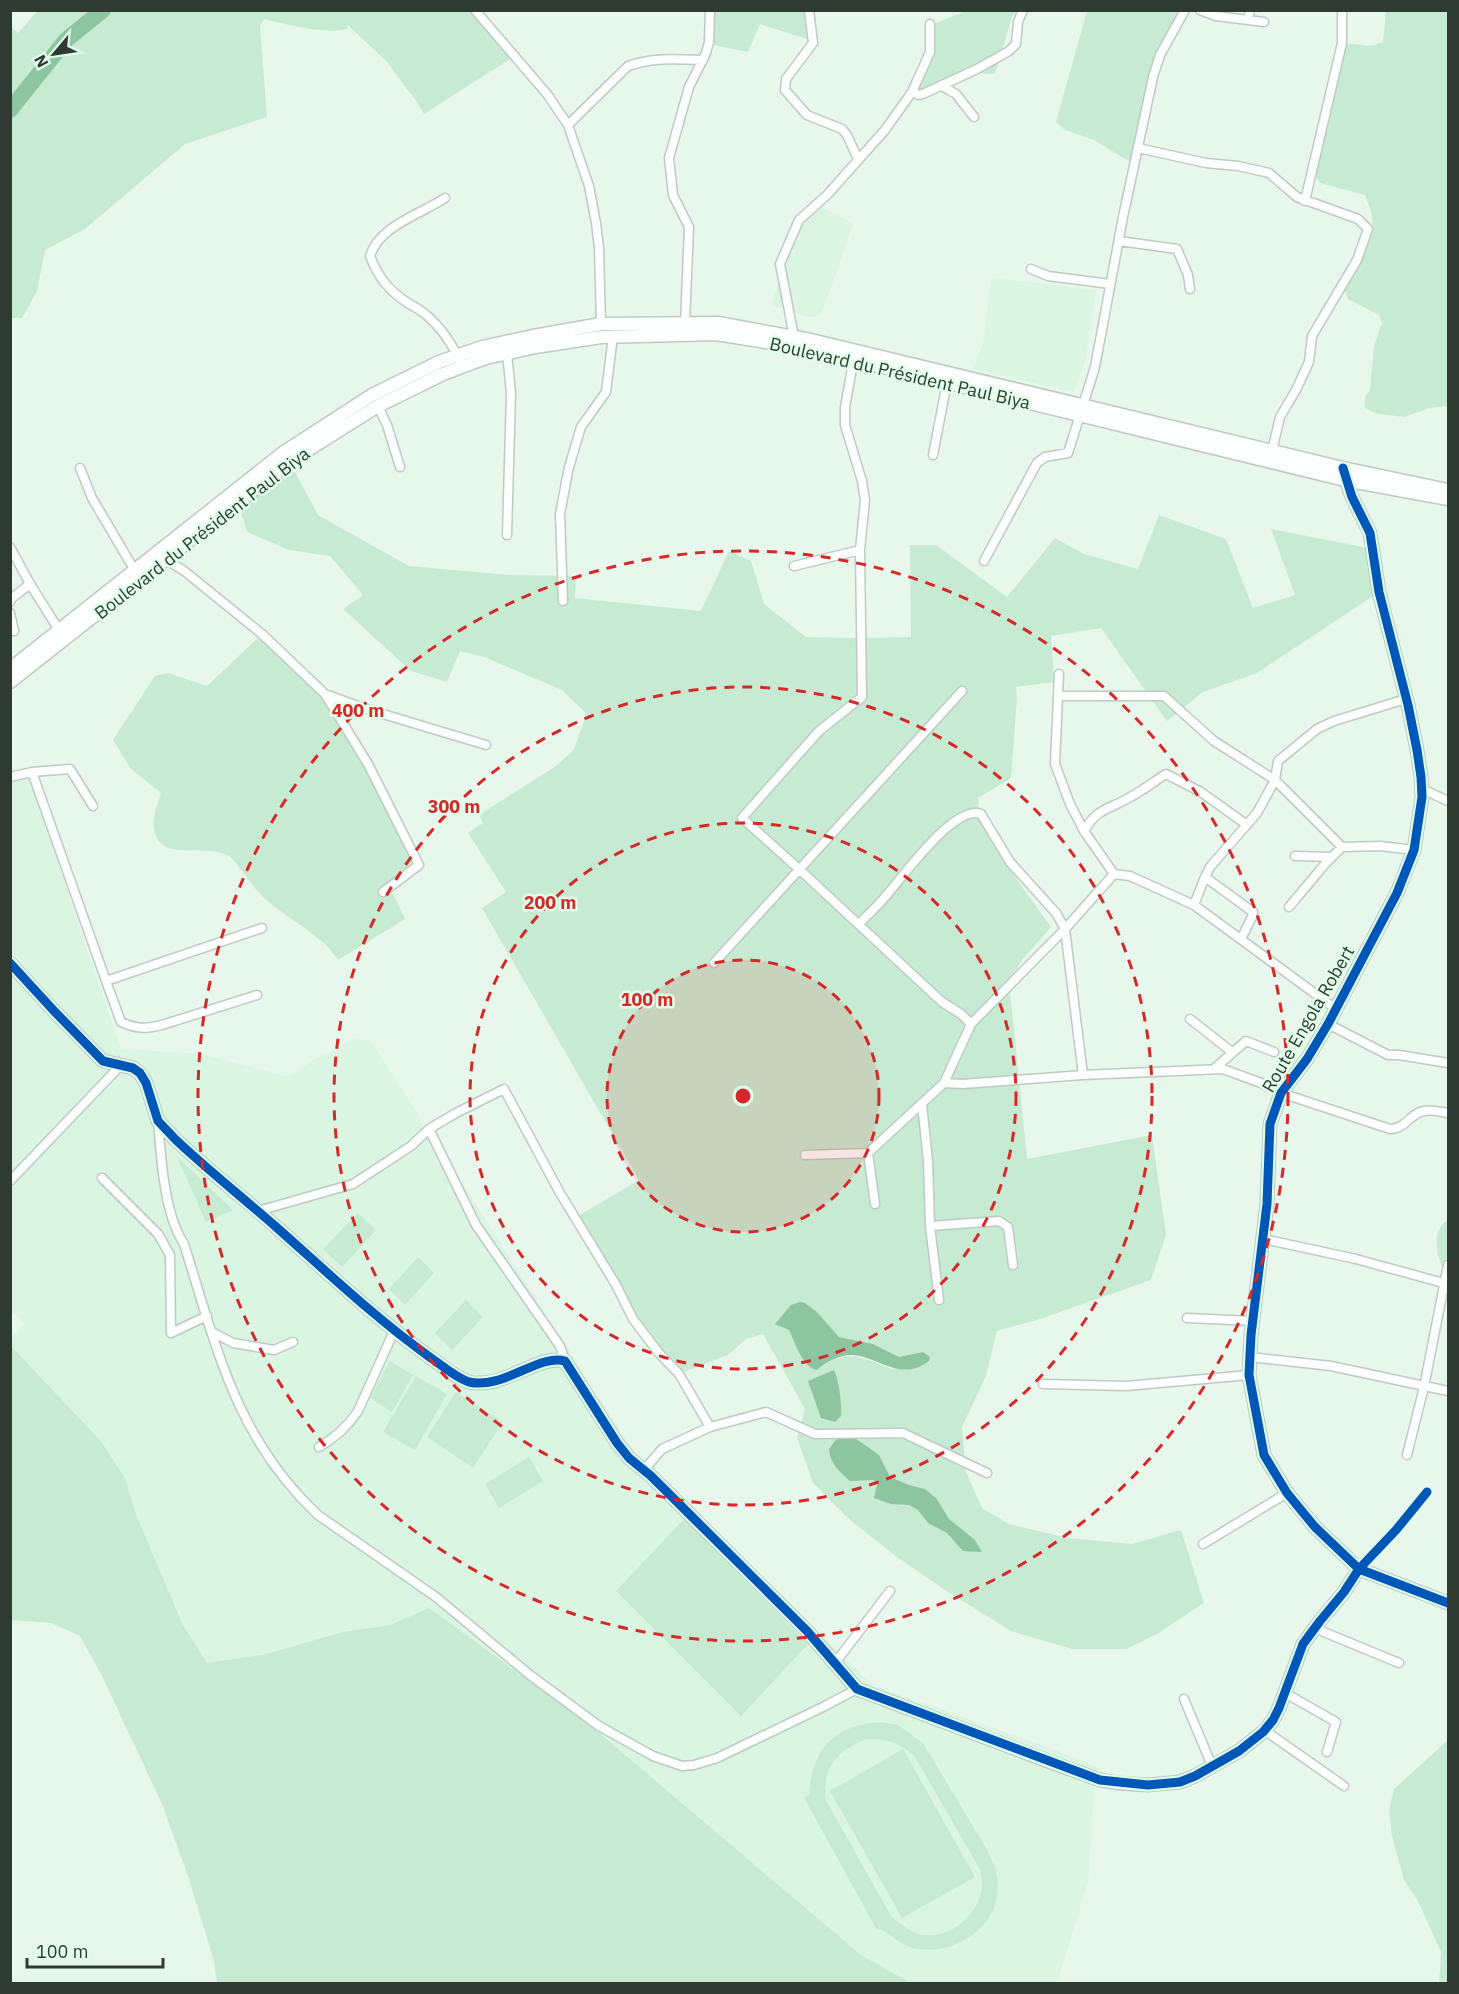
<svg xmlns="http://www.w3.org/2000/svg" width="1459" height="1994" font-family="'IBM Plex Sans',sans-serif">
  <rect width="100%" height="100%" fill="#e7f7ec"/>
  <path fill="#daf5e2" d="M814 203 853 224 822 313 814 317H806L772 305 792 233 801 211Z
    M991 278 1096 290 1086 358 1074 392 973 369 983 344Z
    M28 776 121 1049 201 1054 286 1076 354 1038 371 1041 635 1453 872 1685 1061 1752 1098 1768 1094 1793 1088 1882 1057 1983H911L861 1955 591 1726 429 1609 390 1625 343 1632 266 1654 207 1663 183 1625 137 1517 125 1478 100 1440 11 1346V1339L24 1323 10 1310V782Z"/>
  <path fill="#c7ebd2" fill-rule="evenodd" d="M38 10 475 11 513 57 424 114 416 101 387 62 348 25 347 29C324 35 286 24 264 19L260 26 267 117 185 144 85 229 45 250 37 291 22 318H11L10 26 18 33Z
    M711 11H806L807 39 760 24 748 52 704 43 713 25Z
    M962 11H1017L1012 17 995 74 976 73 933 90 912 92 930 52 931 25 961 13Z
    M1087 11H1184L1160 55 1135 165 1094 140 1065 130 1056 122Z
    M1386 11H1448V406L1429 408 1405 417 1378 414 1365 408V397L1370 390 1374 346 1382 323 1379 315 1348 299 1345 291 1373 233 1372 214 1365 195 1320 183 1316 176 1342 43 1371 46 1383 42Z
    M284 452 318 515 409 566 509 575 576 576 575 598 701 611 729 551 751 561 764 604 806 637 861 638 911 637 910 545H936L1007 597 1055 538 1084 554 1138 569 1159 515 1226 539 1253 608 1295 595 1271 529 1373 549 1379 592 1257 673 1203 692 1167 721 1101 628 1051 636 1054 682 1016 687 1017 698 1011 778 978 798 980 821 1017 880 1051 927 1022 960 1009 981 1027 1159 1152 1135 1166 1235 1151 1280 1040 1319 997 1331 986 1376 962 1427 966 1472 982 1508 1009 1524 1068 1538 1132 1544 1181 1530 1204 1603 1157 1634 1127 1649H1072L1011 1631 948 1592 897 1557 850 1520 813 1483 797 1438 805 1409 763 1334 746 1339 728 1355 679 1374 658 1352 575 1218 639 1180 482 908 506 892 468 833 483 823 479 815 556 766 573 751 587 714 562 690 484 657 460 651 447 682 411 671 343 609 363 595 330 556 289 550 247 532 240 509 237 489ZM817 1312 839 1337 873 1344 899 1357 923 1352 892 1369C861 1357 845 1348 817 1370 802 1367 795 1342 789 1330Z
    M262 634 277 647 338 714 419 865 384 892 393 894 405 919 338 960C333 953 327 945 320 940 301 924 279 912 261 895 252 886 237 861 229 856 209 844 170 858 159 841 148 826 156 810 161 793L130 768 113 740 155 676 168 673 207 686Z
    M177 1157 233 1210 206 1222Z
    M358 1213 376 1230 342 1267 323 1249Z
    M1448 1220V1278C1438 1262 1428 1232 1448 1220Z
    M418 1257 434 1273 405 1305 389 1289Z
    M466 1300 483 1317 452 1350 435 1333Z
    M11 1346 100 1440 125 1478 137 1517 183 1625 207 1663 266 1654 343 1632 390 1625 429 1608 591 1726 861 1955 911 1983H217L214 1961 189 1879 162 1804 102 1676 80 1636 51 1623 11 1620Z
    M390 1361 413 1375 392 1412 370 1398Z
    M416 1376 447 1394 415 1450 383 1432Z
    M456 1392 503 1422 473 1468 427 1437Z
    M529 1457 543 1481 499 1508 485 1484Z
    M684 1519 808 1644 741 1716 616 1591Z
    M881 1722 898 1725 923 1743 986 1848C991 1859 999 1873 998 1887 998 1930 951 1957 912 1948 902 1945 890 1935 881 1929L877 1930 804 1798 809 1795C812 1748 834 1725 881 1722ZM866 1739C888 1739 899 1742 915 1757L981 1871C981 1876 983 1884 982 1889 977 1917 948 1941 919 1934 908 1931 900 1923 891 1916L826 1800C822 1767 837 1751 866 1739Z
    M1448 1740V1983L1439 1984 1441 1952 1418 1901 1404 1880 1392 1836 1389 1810 1394 1789Z
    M903 1749 975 1877 902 1918 830 1791Z"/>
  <path fill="#8cc59f" d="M800 1302 805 1303 817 1312 839 1337 873 1344 899 1357 923 1352 930 1357 929 1361C900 1383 879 1356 851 1355 839 1355 826 1362 817 1370 802 1367 795 1342 789 1330L775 1324 791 1305Z
    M834 1370C839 1380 842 1405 841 1416L835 1422 821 1418 808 1381Z
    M843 1436H852L879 1455 890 1477 909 1485 925 1489 936 1498 949 1519 975 1540 982 1552 963 1551 947 1533 928 1523 918 1510 909 1505 891 1504 874 1498 877 1485 874 1480 850 1481C840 1472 830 1464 829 1449L835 1441Z"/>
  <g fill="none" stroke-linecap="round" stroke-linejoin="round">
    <path stroke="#8cc59f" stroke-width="16" d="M10 110 66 40 103 10"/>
    <g stroke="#becac2" stroke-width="11">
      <path id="street" d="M475 10 547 94 568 125 589 186 596 223 599 248 601 324
        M809 10 813 43 786 79 785 90 807 115 842 129 847 135 858 159
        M1200 10 1216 16 1264 22
        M1248 20 1250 10
        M942 86 956 94 974 117
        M912 92 919 95 925 93 977 69 1009 51 1016 44 1018 22 1023 10
        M568 125 628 66C653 57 677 59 703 60
        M1138 148 1206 163 1238 166 1269 173 1297 197 1358 219 1368 229 1357 260 1312 336 1309 362 1296 390 1280 417 1272 451
        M445 198C421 214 379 226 370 256 378 277 389 291 408 303 413 306 419 309 424 313 441 327 454 346 462 367
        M1305 201 1342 43V10
        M1119 241 1177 249 1188 275 1190 289
        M1031 269 1048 276 1110 284
        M685 323 689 227 673 195 669 158 689 87 706 53 709 42 710 10
        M794 337 780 264 799 220 827 195 885 130 912 92 930 52V24
        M507 353 511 393 507 535
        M854 357 845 407V425L862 481 865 500 860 550 862 697 819 731 742 818 799 869 942 1002 961 1014 971 1024
        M378 406 387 425 400 467
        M933 455 947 382
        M80 468 92 498 135 571
        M10 547 30 584 59 630
        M166 560 183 570 262 634 325 694 368 764 419 865 383 892
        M984 561 1037 463 1045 457 1068 453 1095 367 1123 217 1153 77 1160 55 1185 10
        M794 566 860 550
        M563 601 560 514 569 467 581 427 606 392 613 336
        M10 602 12 598 30 584
        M10 613 14 631
        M1059 674 1055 764 1070 804 1084 831 1114 874 1065 929 1083 1075 1223 1069 1261 1083 1281 1093 1390 1129C1406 1129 1410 1113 1424 1111 1432 1109 1441 1112 1448 1113
        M325 694 363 708 486 745
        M1058 696H1164L1214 741 1275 780 1342 847 1380 846 1414 850
        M32 772 70 769 93 806
        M10 777 32 772 106 981 262 928
        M1422 789 1448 801
        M1084 831C1096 810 1106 810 1125 800 1139 793 1152 783 1166 774L1201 792 1247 825
        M1295 856 1331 857
        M1114 874 1130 876 1194 905 1336 1009
        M1194 905 1205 877
        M1289 907 1325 864 1342 847
        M1241 939 1252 917 1253 912 1205 877 1210 867 1257 813 1275 780 1278 761 1317 729 1334 721 1406 699
        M714 963 962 691
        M106 981 121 1022C136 1029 146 1029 162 1025L257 995
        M1190 1019 1232 1052
        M1328 1024 1388 1055H1399L1448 1063
        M1215 1068 1246 1041 1274 1052
        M944 1083 963 1084 1083 1075
        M922 1104 928 1161 930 1226 939 1300
        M158 1121C161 1157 164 1214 184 1244 217 1348 235 1437 318 1515L436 1597 530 1675 599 1726 653 1756 682 1766 694 1765 717 1758 823 1707 857 1689
        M429 1129 476 1225 560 1346 565 1361
        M868 1153 875 1204
        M805 1155 868 1153 944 1083 971 1024 1065 929 1056 913 1010 862 981 814C954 804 902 878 885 897 877 907 867 915 859 924
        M102 1178 158 1234 170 1255 171 1333 207 1316
        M10 1181 121 1065
        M258 1211 353 1184 411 1146 429 1129 456 1113 504 1089 560 1193 616 1285 633 1319 658 1352 679 1374 710 1427 662 1449 643 1471
        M930 1226 999 1221 1008 1227 1013 1265
        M1264 1239 1356 1259 1447 1284
        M1187 1318 1253 1321
        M212 1332 233 1343 274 1350 293 1342
        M1250 1357 1331 1366 1448 1391
        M1043 1384 1126 1386 1249 1375
        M710 1427 766 1412 815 1434 903 1433 987 1473
        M319 1447C335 1438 348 1426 358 1411L394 1331
        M1407 1455 1424 1387 1448 1265
        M1203 1544 1287 1493
        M1359 1569 1396 1530 1427 1492
        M1314 1628 1399 1663
        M835 1663 890 1591
        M1285 1693 1336 1722 1327 1752
        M1184 1699 1212 1766
        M1264 1730 1344 1786"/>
    </g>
    <g stroke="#becac2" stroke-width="15">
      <path id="secondary" d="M1344 475 1352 497 1370 533 1379 592 1408 705 1417 750 1421 777 1422 797 1414 850 1397 893 1328 1024 1307 1059 1281 1093 1270 1124 1267 1204 1251 1335 1249 1375 1264 1455 1287 1493 1315 1527 1359 1569 1448 1603
        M10 669 284 452 372 395 439 362 482 347 533 336 601 324 718 323 811 340 1343 468 1448 490
        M10 682 289 462 378 406 443 374 486 358 535 347 601 337 716 334 809 349 1345 480 1448 499
        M10 963 55 1012 103 1061 133 1068 140 1073 146 1083 158 1121 176 1140C208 1170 242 1197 275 1226 326 1271 375 1318 431 1358 443 1366 456 1378 469 1382 503 1390 540 1353 565 1361L617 1443 629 1458 651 1476 807 1631 857 1689 1053 1763 1100 1780 1118 1783 1148 1785 1180 1782 1195 1776 1239 1751 1263 1732 1273 1720 1279 1708 1303 1644 1320 1621 1344 1592 1359 1569"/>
    </g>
    <use href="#street" stroke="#fbfefc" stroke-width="8"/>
    <use href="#secondary" stroke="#fbfefc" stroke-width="12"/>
    <g stroke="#e0fee9" stroke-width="13">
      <path id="cycleway" d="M1343 468 1352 497 1370 533 1379 592 1408 705 1417 750 1421 777 1422 797 1414 850 1397 893 1328 1024 1307 1059 1281 1093 1270 1124 1267 1204 1251 1335 1249 1375 1264 1455 1287 1493 1315 1527 1359 1569 1448 1603
        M10 963 55 1012 103 1061 133 1068 140 1073 146 1083 158 1121 176 1140C208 1170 242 1197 275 1226 326 1271 375 1318 431 1358 443 1366 456 1378 469 1382 503 1390 540 1353 565 1361L617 1443 629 1458 651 1476 807 1631 857 1689 1100 1780 1148 1785 1180 1782 1195 1776 1239 1751 1263 1732 1273 1720 1279 1708 1303 1644 1320 1621 1344 1592 1359 1569 1396 1530 1427 1492"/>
    </g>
    <use href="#cycleway" stroke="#0057b8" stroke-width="9"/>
  </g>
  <circle cx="743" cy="1096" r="136" fill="#d62828" fill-opacity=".12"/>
  <g fill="none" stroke="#d62828" stroke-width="3" stroke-dasharray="10 8">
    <circle cx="743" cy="1096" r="136"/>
    <circle cx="743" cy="1096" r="273"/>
    <circle cx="743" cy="1096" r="409"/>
    <circle cx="743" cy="1096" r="545"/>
  </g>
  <g text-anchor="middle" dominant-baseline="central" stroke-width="5" stroke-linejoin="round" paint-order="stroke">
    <g font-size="18" fill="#2e3a32" stroke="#e0fee9">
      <text transform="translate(900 373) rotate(13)">Boulevard du Président Paul Biya</text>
      <text transform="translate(202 533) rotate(-38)">Boulevard du Président Paul Biya</text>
      <text transform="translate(1308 1019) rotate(-60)">Route Engola Robert</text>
    </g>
  </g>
  <circle cx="743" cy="1096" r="9" fill="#d62828" stroke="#e0fee9" stroke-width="3"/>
  <g font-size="18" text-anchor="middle" font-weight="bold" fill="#d62828" stroke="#e0fee9" stroke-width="5" stroke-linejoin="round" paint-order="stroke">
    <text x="358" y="717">400 m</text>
    <text x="454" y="813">300 m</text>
    <text x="550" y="909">200 m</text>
    <text x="647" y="1006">100 m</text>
  </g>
  <rect width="1459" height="1994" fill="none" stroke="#2e3a32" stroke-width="24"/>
  <g transform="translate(54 54) rotate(241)" stroke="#e0fee9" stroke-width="4.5" paint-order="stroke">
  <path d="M0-4.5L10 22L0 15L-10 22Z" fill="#2e3a32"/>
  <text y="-9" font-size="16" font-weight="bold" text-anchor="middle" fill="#2e3a32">N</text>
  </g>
  <path d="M27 1958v9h136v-9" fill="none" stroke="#2e3a32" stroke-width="3"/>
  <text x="36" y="1958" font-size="18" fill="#2e3a32" stroke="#e0fee9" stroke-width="4.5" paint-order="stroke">100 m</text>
</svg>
